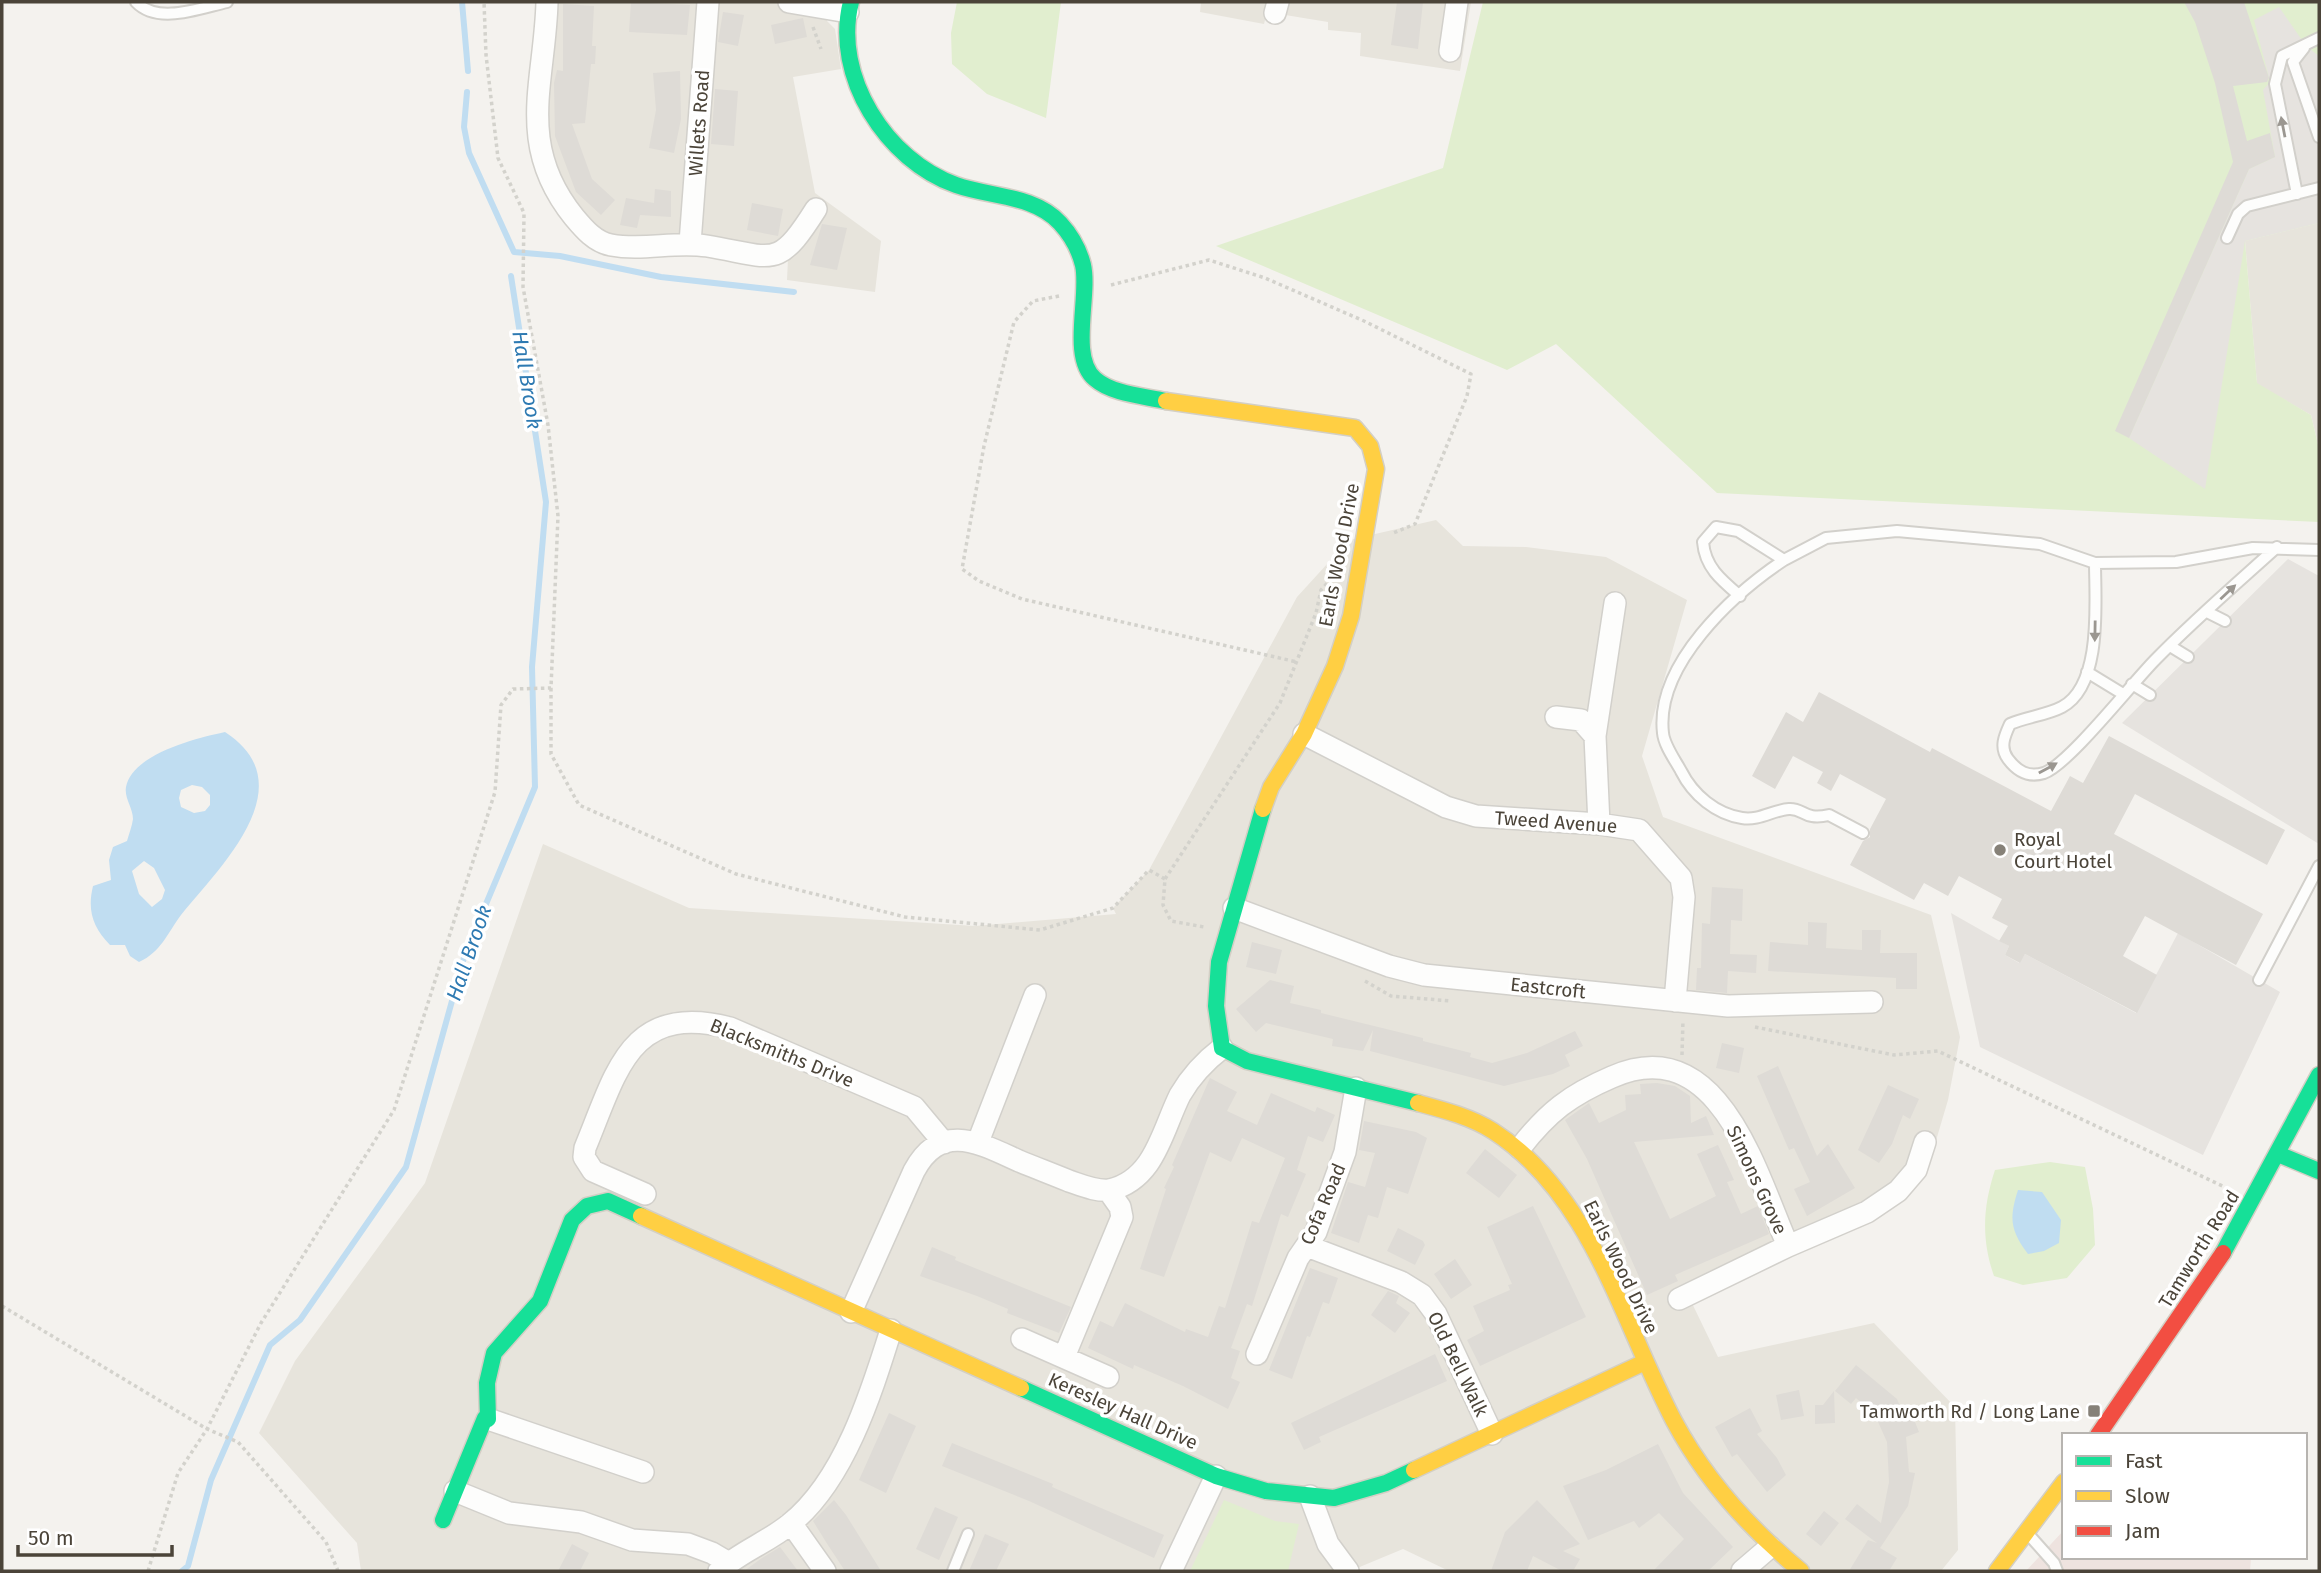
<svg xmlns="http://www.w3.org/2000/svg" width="2321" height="1573" font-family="'Fira Sans',sans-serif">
  <rect width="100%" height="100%" fill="#f4f2ee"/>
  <path fill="#e7e4dc" d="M547 2H830L827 21 835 29 841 69 793 77 815 193 881 241 875 292 787 280 788 259 601 241 544 160Z
    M1201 2H1471L1460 71 1360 56 1361 33 1328 30V22L1267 12 1264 24 1200 12Z
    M2319 223V449L2311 415 2257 384 2245 241Z
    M1436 520 1463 546 1526 547 1606 557 1687 600 1642 756 1663 817 1931 915 1960 1037 1948 1100 1932 1154 1908 1197 1861 1225 1688 1295 1718 1357 1874 1323 1955 1407 1958 1550 1941 1571H1449L1403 1549 1350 1571H361L357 1543 259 1433 295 1361 425 1183 543 844 689 908 975 926 1116 914 1113 908 1149 870 1297 597 1349 540Z"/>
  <path fill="#eee3df" d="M2064 1530V1557H2251L2250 1571H2026Z"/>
  <path fill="#e1eecf" d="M957 2H1061L1046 118 987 94 952 64 951 33Z
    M1483 2H2319V223L2245 241 2257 383 2311 415 2319 449V522L1717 493 1556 344 1507 370 1216 246 1443 168Z
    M2050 1162 2085 1167 2093 1209 2095 1245 2067 1278 2023 1285 1994 1276C1981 1239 1983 1206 1995 1170Z
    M1224 1500 1275 1521 1299 1524 1288 1571H1190Z"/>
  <path fill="#e6e3df" d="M2279 7 2306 46 2319 56V223L2245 241 2205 489 2129 438 2249 169 2275 157 2263 90 2270 82 2254 20Z
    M2288 559 2319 576V844L2122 723Z
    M1951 913 2009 946 2005 955 2019 963 2025 954 2136 1013 2178 933 2280 992 2203 1155 1980 1047Z"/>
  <path fill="#c0ddf1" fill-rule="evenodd" d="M225 732C307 785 219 868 181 915 167 934 161 952 139 962L130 956 125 945H110C93 927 87 911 93 886L111 880 109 860 113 847 127 841C129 834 132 826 133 819 133 808 124 798 126 787 132 754 197 738 225 732ZM192 785 202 787 210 795V805L205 811 194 813 181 807 179 798 181 790ZM144 861 154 868 165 890 162 899 152 907 139 894 132 871Z
    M2018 1190 2042 1192 2061 1220 2059 1243 2044 1251 2028 1254C2010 1230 2009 1218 2018 1190Z"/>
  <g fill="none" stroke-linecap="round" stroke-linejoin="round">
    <path stroke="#c0ddf1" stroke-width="6" d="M462 2 468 71
      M467 92 464 127 469 153 514 252 560 256 661 277 794 292
      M182 1571 188 1566 211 1480 270 1345 300 1320 406 1167 465 954 535 787 532 667 546 502 511 276"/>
  </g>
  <path fill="#dedbd6" d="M631 2 690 5 687 35 629 32Z
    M1397 2H1423L1418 49 1391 45Z
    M2184 2H2244L2269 78 2267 82 2233 86 2247 141 2270 133 2275 157 2249 169 2129 438 2115 431 2233 162 2215 83 2195 22Z
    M563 4 594 6 592 46H596L595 64H591L585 123 572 124 592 179 615 200 601 215 576 192 555 136 554 83 557 70 563 71Z
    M723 12 744 15 738 46 718 42Z
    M803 18 807 37 775 44 771 25Z
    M680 71 681 119 674 153 649 148 656 110 653 73Z
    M715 89 738 91 734 146 711 144Z
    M655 189 671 191V217L640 215 637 228 620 225 626 198 654 203Z
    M752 203 783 209 778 236 747 230Z
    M822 224 847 228 837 270 810 265Z
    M1819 692 1930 752 1932 748 2051 811 2070 776 2083 783 2109 736 2285 830 2267 865 2135 794 2114 834 2263 914 2236 965 2145 916 2123 956 2157 975 2137 1013 2025 954 2020 963 2005 955 2009 946 1999 941 2008 926 1992 918 2002 899 1959 876 1948 896 1924 883 1914 900 1850 865 1863 841 1870 837V829L1886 799 1840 774 1831 791 1817 783 1823 772 1793 756 1775 789 1752 776 1786 712 1803 722Z
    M1712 887 1743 889 1742 921 1731 920 1730 954 1757 955 1756 973 1728 971 1727 993 1696 990 1697 968H1701L1702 923 1710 924Z
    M1808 922 1827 923 1826 948 1862 950V930H1881L1880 953H1917V989H1896V978L1768 971 1770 942 1808 945Z
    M1252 942 1282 950 1276 974 1246 967Z
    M1270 980 1294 986 1290 1003 1321 1010V1013L1423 1038V1041L1471 1053 1470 1057 1492 1063 1527 1053 1575 1031 1583 1046 1565 1055 1570 1066 1553 1074 1504 1086 1370 1051 1373 1030 1363 1051 1332 1046 1333 1039 1266 1023 1256 1032 1236 1009Z
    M1722 1043 1744 1048 1739 1073 1716 1068Z
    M1778 1066 1817 1156 1828 1144 1855 1188 1807 1216 1794 1189 1810 1182 1794 1148 1789 1150 1757 1076Z
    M1210 1078 1237 1092 1227 1111 1257 1125 1271 1093 1315 1112 1317 1107 1335 1115 1323 1142 1308 1136 1297 1170 1306 1174 1288 1217 1281 1214 1252 1306 1247 1304 1231 1348 1240 1351 1231 1378 1240 1382 1228 1409 1183 1386 1134 1365 1133 1369 1088 1348 1100 1321 1113 1327 1125 1303 1185 1332 1186 1329 1208 1337 1219 1306 1225 1308 1252 1221 1259 1223 1285 1158 1242 1138 1231 1162 1210 1152 1164 1277 1140 1269 1166 1189 1164 1188 1174 1167 1172 1165Z
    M1657 1083 1675 1086 1690 1096 1691 1123 1706 1116 1714 1135 1634 1142 1670 1219 1716 1196 1697 1154 1718 1145 1734 1180 1727 1182 1741 1214 1758 1206 1769 1234 1675 1275 1678 1281 1647 1295 1587 1159 1565 1120 1589 1103 1599 1123 1626 1110 1625 1095 1641 1094 1640 1084Z
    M1888 1085 1919 1099 1910 1119 1903 1115 1892 1144 1879 1163 1858 1150Z
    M1364 1121 1416 1132 1427 1138 1408 1194 1387 1187 1378 1218 1368 1215 1359 1243 1331 1233 1348 1182 1365 1187 1375 1153 1359 1150Z
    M1485 1149 1517 1175 1499 1198 1466 1173Z
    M1533 1206 1586 1317 1480 1366 1467 1340 1484 1331 1473 1306 1510 1290 1508 1285 1512 1284 1487 1227Z
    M1398 1228 1423 1241 1425 1245 1415 1265 1387 1251Z
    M932 1247 956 1257 955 1260 1071 1307 1059 1333 1007 1313 1008 1309 977 1296 920 1276Z
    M1455 1259 1472 1285 1451 1299 1434 1274Z
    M1310 1268 1338 1278 1329 1304 1323 1302 1310 1337 1307 1336 1292 1379 1269 1370Z
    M1388 1291 1399 1296 1396 1303 1410 1313 1395 1333 1371 1315Z
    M1435 1354 1447 1381 1319 1437 1321 1442 1304 1450 1291 1423Z
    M1856 1365 1897 1399 1904 1416 1911 1412 1919 1432 1906 1437 1909 1472 1915 1473 1908 1506 1880 1548 1897 1558 1889 1571H1849L1868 1540 1877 1543 1845 1519 1857 1504 1881 1523 1889 1482 1887 1442 1875 1415 1856 1398 1851 1404 1835 1391Z
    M1799 1390 1804 1416 1781 1420 1776 1395Z
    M1834 1391 1835 1423 1815 1424V1405H1823Z
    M1750 1408 1762 1431 1757 1434 1777 1458 1786 1475 1767 1492 1737 1454 1732 1457 1715 1427Z
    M889 1413 916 1426 886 1493 859 1480Z
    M952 1443 1053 1484 1052 1487 1164 1535 1154 1558 1029 1501 942 1466Z
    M1658 1444 1683 1493 1733 1547 1708 1571H1653L1684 1539 1659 1513 1639 1528 1634 1521 1588 1540 1563 1486 1606 1470Z
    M834 1500 846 1515 881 1571H845L826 1542 813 1521Z
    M1537 1500 1580 1544 1563 1551 1580 1559 1573 1571H1562L1533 1556 1527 1571H1491L1505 1532Z
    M935 1507 958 1517 939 1560 916 1549Z
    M1824 1511 1839 1523 1821 1546 1806 1534Z
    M985 1534 1009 1544 996 1571H969Z
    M572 1544 589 1553 580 1571H558Z
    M780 1547 798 1571H744L762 1558Z"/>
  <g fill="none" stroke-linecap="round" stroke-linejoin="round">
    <g stroke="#d2d0cb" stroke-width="14">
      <path id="lane" d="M136 2C158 25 200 8 227 2
        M2304 48 2293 62 2319 137
        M2297 194 2275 84 2282 56 2319 38
        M2227 238 2238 214 2247 206 2319 188
        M1784 560C1733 594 1655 665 1663 733 1664 745 1675 760 1681 771 1693 795 1716 814 1742 818 1759 821 1773 810 1789 809 1804 808 1804 821 1829 815L1863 833
        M2095 563C2095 600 2103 685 2062 707 2047 715 2026 717 2010 724 2005 735 1999 747 2008 759 2017 771 2028 778 2044 773 2069 764 2132 683 2156 659 2194 620 2236 584 2277 547
        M1740 596C1721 580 1705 567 1703 542L1716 527 1738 531 1784 560 1826 538 1897 531 2040 544 2095 563 2176 562 2253 548 2319 550
        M2207 612 2225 621
        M2170 646 2188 657
        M2087 672 2123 694
        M2132 684 2150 695
        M2259 980 2319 866
        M2029 1535 2054 1563 2057 1571
        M953 1571 968 1534"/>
    </g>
    <g stroke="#d2d0cb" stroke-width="24">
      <path id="street" d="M547 2C545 82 515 144 574 217 584 229 595 242 611 245 643 251 675 241 707 246 774 257 777 271 816 209
        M789 2 848 12
        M1275 13 1278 2
        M1450 51 1457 2
        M690 243 708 2
        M1556 717 1581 720 1595 736 1599 824
        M1304 734 1446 807 1476 816 1599 824 1639 830 1681 878 1684 897 1675 1001
        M1595 736 1615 603
        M1234 908 1389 966 1424 975 1728 1006 1872 1002
        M978 1142 1035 995
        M1520 1148C1548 1112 1570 1095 1612 1077 1719 1030 1756 1173 1788 1246
        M645 1194 593 1171 584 1157 585 1148C616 1074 629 1001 730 1028L914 1107 944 1143
        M1307 1246 1401 1282 1422 1295 1436 1314 1492 1434
        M1679 1299 1788 1246 1867 1212 1898 1191 1916 1170 1925 1142
        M851 1312 914 1171C941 1121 979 1143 1019 1161 1036 1168 1052 1174 1069 1181 1081 1185 1097 1192 1110 1190 1155 1179 1162 1131 1180 1095 1191 1076 1205 1061 1222 1048
        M1022 1339 1108 1377
        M1257 1354 1298 1258 1316 1232 1326 1204 1345 1152 1356 1088
        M1064 1357 1122 1217 1120 1207 1108 1190
        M488 1419 643 1472
        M455 1491 509 1513 581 1522 632 1540 688 1544 712 1553 729 1563
        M1310 1496 1328 1544 1348 1571
        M791 1523 825 1571
        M719 1571C740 1552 768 1542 790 1524 844 1481 871 1394 891 1330
        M1171 1571 1216 1476
        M1742 1571 1770 1547"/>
    </g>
    <g stroke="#d3cfc5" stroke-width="19">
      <path id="fast" d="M851 2C832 76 887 161 956 185 990 197 1035 195 1060 223 1071 235 1079 249 1083 265 1090 296 1069 357 1095 379 1112 394 1144 396 1166 401
        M1263 809 1219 962 1216 1006 1222 1048 1247 1061 1418 1103
        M2278 1154 2319 1171
        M2223 1253 2319 1075
        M1021 1388 1216 1476 1266 1491 1334 1498 1386 1483 1414 1470
        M443 1520 485 1418 488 1419 487 1383 494 1353 540 1301 572 1220 587 1206 608 1201 641 1216"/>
    </g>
    <g stroke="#d3cfc5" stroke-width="19">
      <path id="slow" d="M1166 401 1355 428 1370 446 1376 469 1351 616 1335 666 1304 734 1271 787 1263 809
        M1418 1103C1444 1110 1471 1117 1493 1131 1592 1195 1622 1322 1674 1421 1705 1479 1750 1529 1801 1571
        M641 1216 1021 1388
        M1414 1470 1645 1362
        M1997 1571 2064 1482"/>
    </g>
    <g stroke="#d3cfc5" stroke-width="19">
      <path id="jam" d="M2098 1435 2223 1253"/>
    </g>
    <path stroke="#d3d2cc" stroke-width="3.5" stroke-dasharray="3.5 3.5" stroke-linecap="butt" d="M813 27 821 49
      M1111 285 1209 260 1265 278 1364 321 1471 374 1467 396 1415 524 1391 534
      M1059 296 1033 301 1014 322 984 446 962 569 979 581 1022 599 1297 662
      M551 688V754L579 805 736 874 905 917 1040 930 1113 908 1149 870 1165 879 1163 905 1171 921 1204 927
      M1165 879 1280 703 1316 613 1321 590 1330 580
      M1365 981 1391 996 1451 1001
      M1755 1027 1894 1055 1938 1051 2231 1190
      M1682 1055 1683 1020
      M2 1306 207 1429 238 1442 326 1542 338 1571
      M148 1571 178 1473 207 1429 261 1323 394 1110 495 792 501 705 513 689 551 688 558 516 548 425 523 287 524 213 498 158 486 55 484 2"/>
    <use href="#lane" stroke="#fdfdfc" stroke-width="10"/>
    <use href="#street" stroke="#fdfdfc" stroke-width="21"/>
    <use href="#fast" stroke="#16e098" stroke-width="16"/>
    <use href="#slow" stroke="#ffcf43" stroke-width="16"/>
    <use href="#jam" stroke="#f24e42" stroke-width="16"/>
  </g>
  <defs><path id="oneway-solid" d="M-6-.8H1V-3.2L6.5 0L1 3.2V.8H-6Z" transform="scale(1.75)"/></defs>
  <g fill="#9b9791">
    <use href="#oneway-solid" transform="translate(2283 127) rotate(-101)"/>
    <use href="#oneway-solid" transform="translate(2228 592) rotate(-43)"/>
    <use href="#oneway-solid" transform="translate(2095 631) rotate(91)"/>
    <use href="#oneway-solid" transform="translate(2048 768) rotate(-29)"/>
  </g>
  <g fill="#868178" stroke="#fff" stroke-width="2.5">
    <circle cx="2000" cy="850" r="7"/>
    <rect x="2087" y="1404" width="14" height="14" rx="3.5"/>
  </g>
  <g text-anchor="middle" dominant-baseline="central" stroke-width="7" stroke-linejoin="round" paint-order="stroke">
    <g font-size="19" fill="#4b4439" stroke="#fff">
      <text transform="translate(699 123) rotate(-86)">Willets Road</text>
      <text transform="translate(1339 555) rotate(-79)">Earls Wood Drive</text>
      <text transform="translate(1556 822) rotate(4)">Tweed Avenue</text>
      <text transform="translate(1548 988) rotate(6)">Eastcroft</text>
      <text transform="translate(782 1053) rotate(22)">Blacksmiths Drive</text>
      <text transform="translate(1757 1180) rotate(65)">Simons Grove</text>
      <text transform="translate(1323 1204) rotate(-67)">Cofa Road</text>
      <text transform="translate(2199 1249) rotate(-58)">Tamworth Road</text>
      <text transform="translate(1621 1267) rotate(64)">Earls Wood Drive</text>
      <text transform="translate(1458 1364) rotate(64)">Old Bell Walk</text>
      <text transform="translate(1123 1411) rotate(24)">Keresley Hall Drive</text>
    </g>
    <g font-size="19" fill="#4b4439" stroke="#fff" text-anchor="start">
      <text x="2014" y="839">Royal<tspan x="2014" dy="22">Court Hotel</tspan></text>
      <text x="2080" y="1411" text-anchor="end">Tamworth Rd / Long Lane</text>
    </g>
    <g font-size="21" font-style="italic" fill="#2e7ab2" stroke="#fff">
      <text transform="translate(527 380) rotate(81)">Hall Brook</text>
      <text transform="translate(469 953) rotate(-71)">Hall Brook</text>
    </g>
  </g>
  <rect width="2321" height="1573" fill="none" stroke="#4b4439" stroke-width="7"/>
  <rect x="2062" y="1433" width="245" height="126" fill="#ffffff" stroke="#b7b4b0" stroke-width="2"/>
  <rect x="2076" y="1456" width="35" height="10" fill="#16e098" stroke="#b7b4b0" stroke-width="2"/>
  <text x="2125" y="1468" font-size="21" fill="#4b4439">Fast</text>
  <rect x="2076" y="1491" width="35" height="10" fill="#ffcf43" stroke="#b7b4b0" stroke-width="2"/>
  <text x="2125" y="1503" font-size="21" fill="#4b4439">Slow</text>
  <rect x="2076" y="1526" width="35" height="10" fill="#f24e42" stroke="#b7b4b0" stroke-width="2"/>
  <text x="2125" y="1538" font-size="21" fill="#4b4439">Jam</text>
  <path d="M18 1545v10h154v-10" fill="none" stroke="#4b4439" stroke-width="3.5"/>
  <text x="28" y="1545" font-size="21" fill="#4b4439" stroke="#ffffff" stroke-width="5" paint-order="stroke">50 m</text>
</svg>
